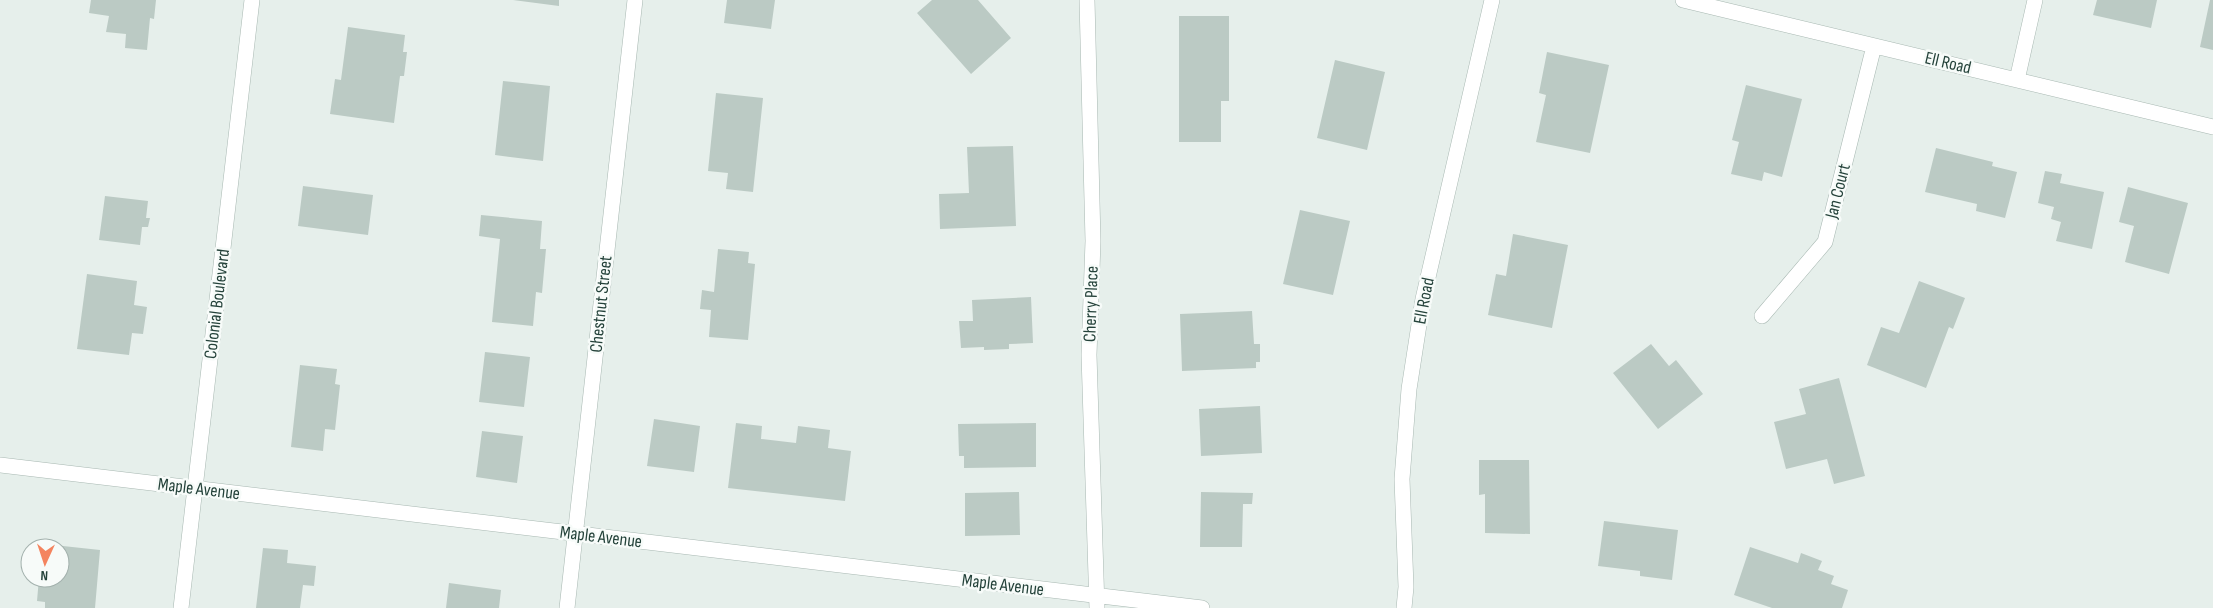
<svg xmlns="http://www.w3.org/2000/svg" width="2213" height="608" font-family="'Sofia Sans Condensed',sans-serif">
  <rect width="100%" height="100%" fill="#e6efeb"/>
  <path fill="#bbcac4" d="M91 0H156L154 19 150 18 147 50 125 48 126 34 106 32 109 16 89 13Z
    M513 0H559V6Z
    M727 0H775L771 29 724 23Z
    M932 0H978L1011 38 971 74 917 13Z
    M2097 0H2157L2151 28 2093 15Z
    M2210 0H2213V50L2200 47Z
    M1179 16H1229V101H1221V142H1179Z
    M348 27 405 35 403 52H407L404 76H400L394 123 330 114 335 79 341 80Z
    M1547 52 1609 65 1590 153 1536 142 1546 95 1539 93Z
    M1335 60 1385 72 1367 150 1317 138Z
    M503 81 550 86 543 161 495 155Z
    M1746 85 1802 99 1782 177 1764 172 1762 181 1731 174 1739 142 1732 140Z
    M716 93 763 98 753 192 726 189 728 173 708 171Z
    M1013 146 1016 226 940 229 939 194 969 193 967 147Z
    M1936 148 1993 162 1992 166 2017 172 2005 218 1976 211 1977 204 1925 192Z
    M2045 171 2062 174 2060 183 2104 192 2092 249 2056 241 2061 222 2051 219 2054 207 2038 203Z
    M303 186 373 195 368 235 298 226Z
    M2128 187 2188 203 2169 274 2125 262 2134 226 2119 222Z
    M105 196 148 201 146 218H150L148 227H142L140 245 99 240Z
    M1300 210 1350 221 1333 295 1283 284Z
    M481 215 542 221 540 249H546L542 293 536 292 533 326 492 322 500 239 479 236Z
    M1513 234 1568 245 1552 328 1488 315 1496 274 1506 276Z
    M718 249 749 252 748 263 755 264 748 340 709 337 711 310 700 309 702 290 714 292Z
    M87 274 137 281 134 305 147 307 143 334 132 333 129 355 77 349Z
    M1919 281 1965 298 1953 329 1949 327 1926 388 1867 365 1881 327 1899 333Z
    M1031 297 1033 343 1009 344V349L984 350V347L961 348 959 321H973L972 300Z
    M1252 311 1254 344H1260V362H1256V368L1182 371 1180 314Z
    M1651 344 1669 366 1676 360 1703 394 1658 429 1613 373Z
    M485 352 530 357 524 407 479 402Z
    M300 365 337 369 335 384 340 385 335 430 325 429 323 451 291 447Z
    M1839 378 1865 476 1834 484 1827 459 1786 469 1774 422 1806 414 1799 389Z
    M1260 406 1262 453 1201 456 1199 409Z
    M654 419 700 426 694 472 647 466Z
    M736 423 762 426 761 439 796 443 798 426 830 430 828 448 851 451 845 501 728 488Z
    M1036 423V467L964 468V456H959L958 424Z
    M482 431 523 436 517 483 476 477Z
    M1479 460H1529L1530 534 1485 533V494L1479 495Z
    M1019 492 1020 535 965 536V493Z
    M1201 492 1253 493 1252 504H1243L1242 547H1200Z
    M1604 521 1678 530 1672 580 1640 576V571L1598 566Z
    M35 543 100 550 95 608H45V602L37 601 39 578H60V548H34Z
    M1750 547 1798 563 1801 553 1822 561 1818 570 1834 576 1831 584 1848 590 1842 608H1772L1734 595Z
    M263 548 288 550 287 563 316 566 314 586 303 585 300 608H256Z
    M449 583 501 590 499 608H446Z"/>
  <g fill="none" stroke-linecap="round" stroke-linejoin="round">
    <g stroke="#a8b8b2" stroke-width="16">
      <path id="minor" d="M1087 0 1093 241 1089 355 1097 608
        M1683 0 2213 127
        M2017 80 2035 0
        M1762 316 1825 242 1874 46
        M0 465 1202 608
        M181 608 252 0
        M567 608 635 0
        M1404 608 1406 587 1402 479 1409 389 1423 299 1492 0"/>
    </g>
    <use href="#minor" stroke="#fff" stroke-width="15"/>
  </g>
  <g text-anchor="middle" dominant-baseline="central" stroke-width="5" stroke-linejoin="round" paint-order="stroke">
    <g font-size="18" fill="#24423a" stroke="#f7fbf9">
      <text transform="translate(1948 63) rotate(13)">Ell Road</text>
      <text transform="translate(1838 191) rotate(-76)">Jan Court</text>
      <text transform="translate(1424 301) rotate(-79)">Ell Road</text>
      <text transform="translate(217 304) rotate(-83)">Colonial Boulevard</text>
      <text transform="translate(601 304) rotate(-84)">Chestnut Street</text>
      <text transform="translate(1091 304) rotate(-88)">Cherry Place</text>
      <text transform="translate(199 489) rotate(7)">Maple Avenue</text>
      <text transform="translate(601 537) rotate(7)">Maple Avenue</text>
      <text transform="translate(1003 585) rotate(7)">Maple Avenue</text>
    </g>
  </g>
  <g transform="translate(45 563) rotate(183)"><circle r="24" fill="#f7fbf9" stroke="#a3b1ad"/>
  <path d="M0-4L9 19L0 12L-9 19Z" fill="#f4845f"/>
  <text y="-8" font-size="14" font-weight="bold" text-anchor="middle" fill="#24423a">N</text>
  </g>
</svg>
